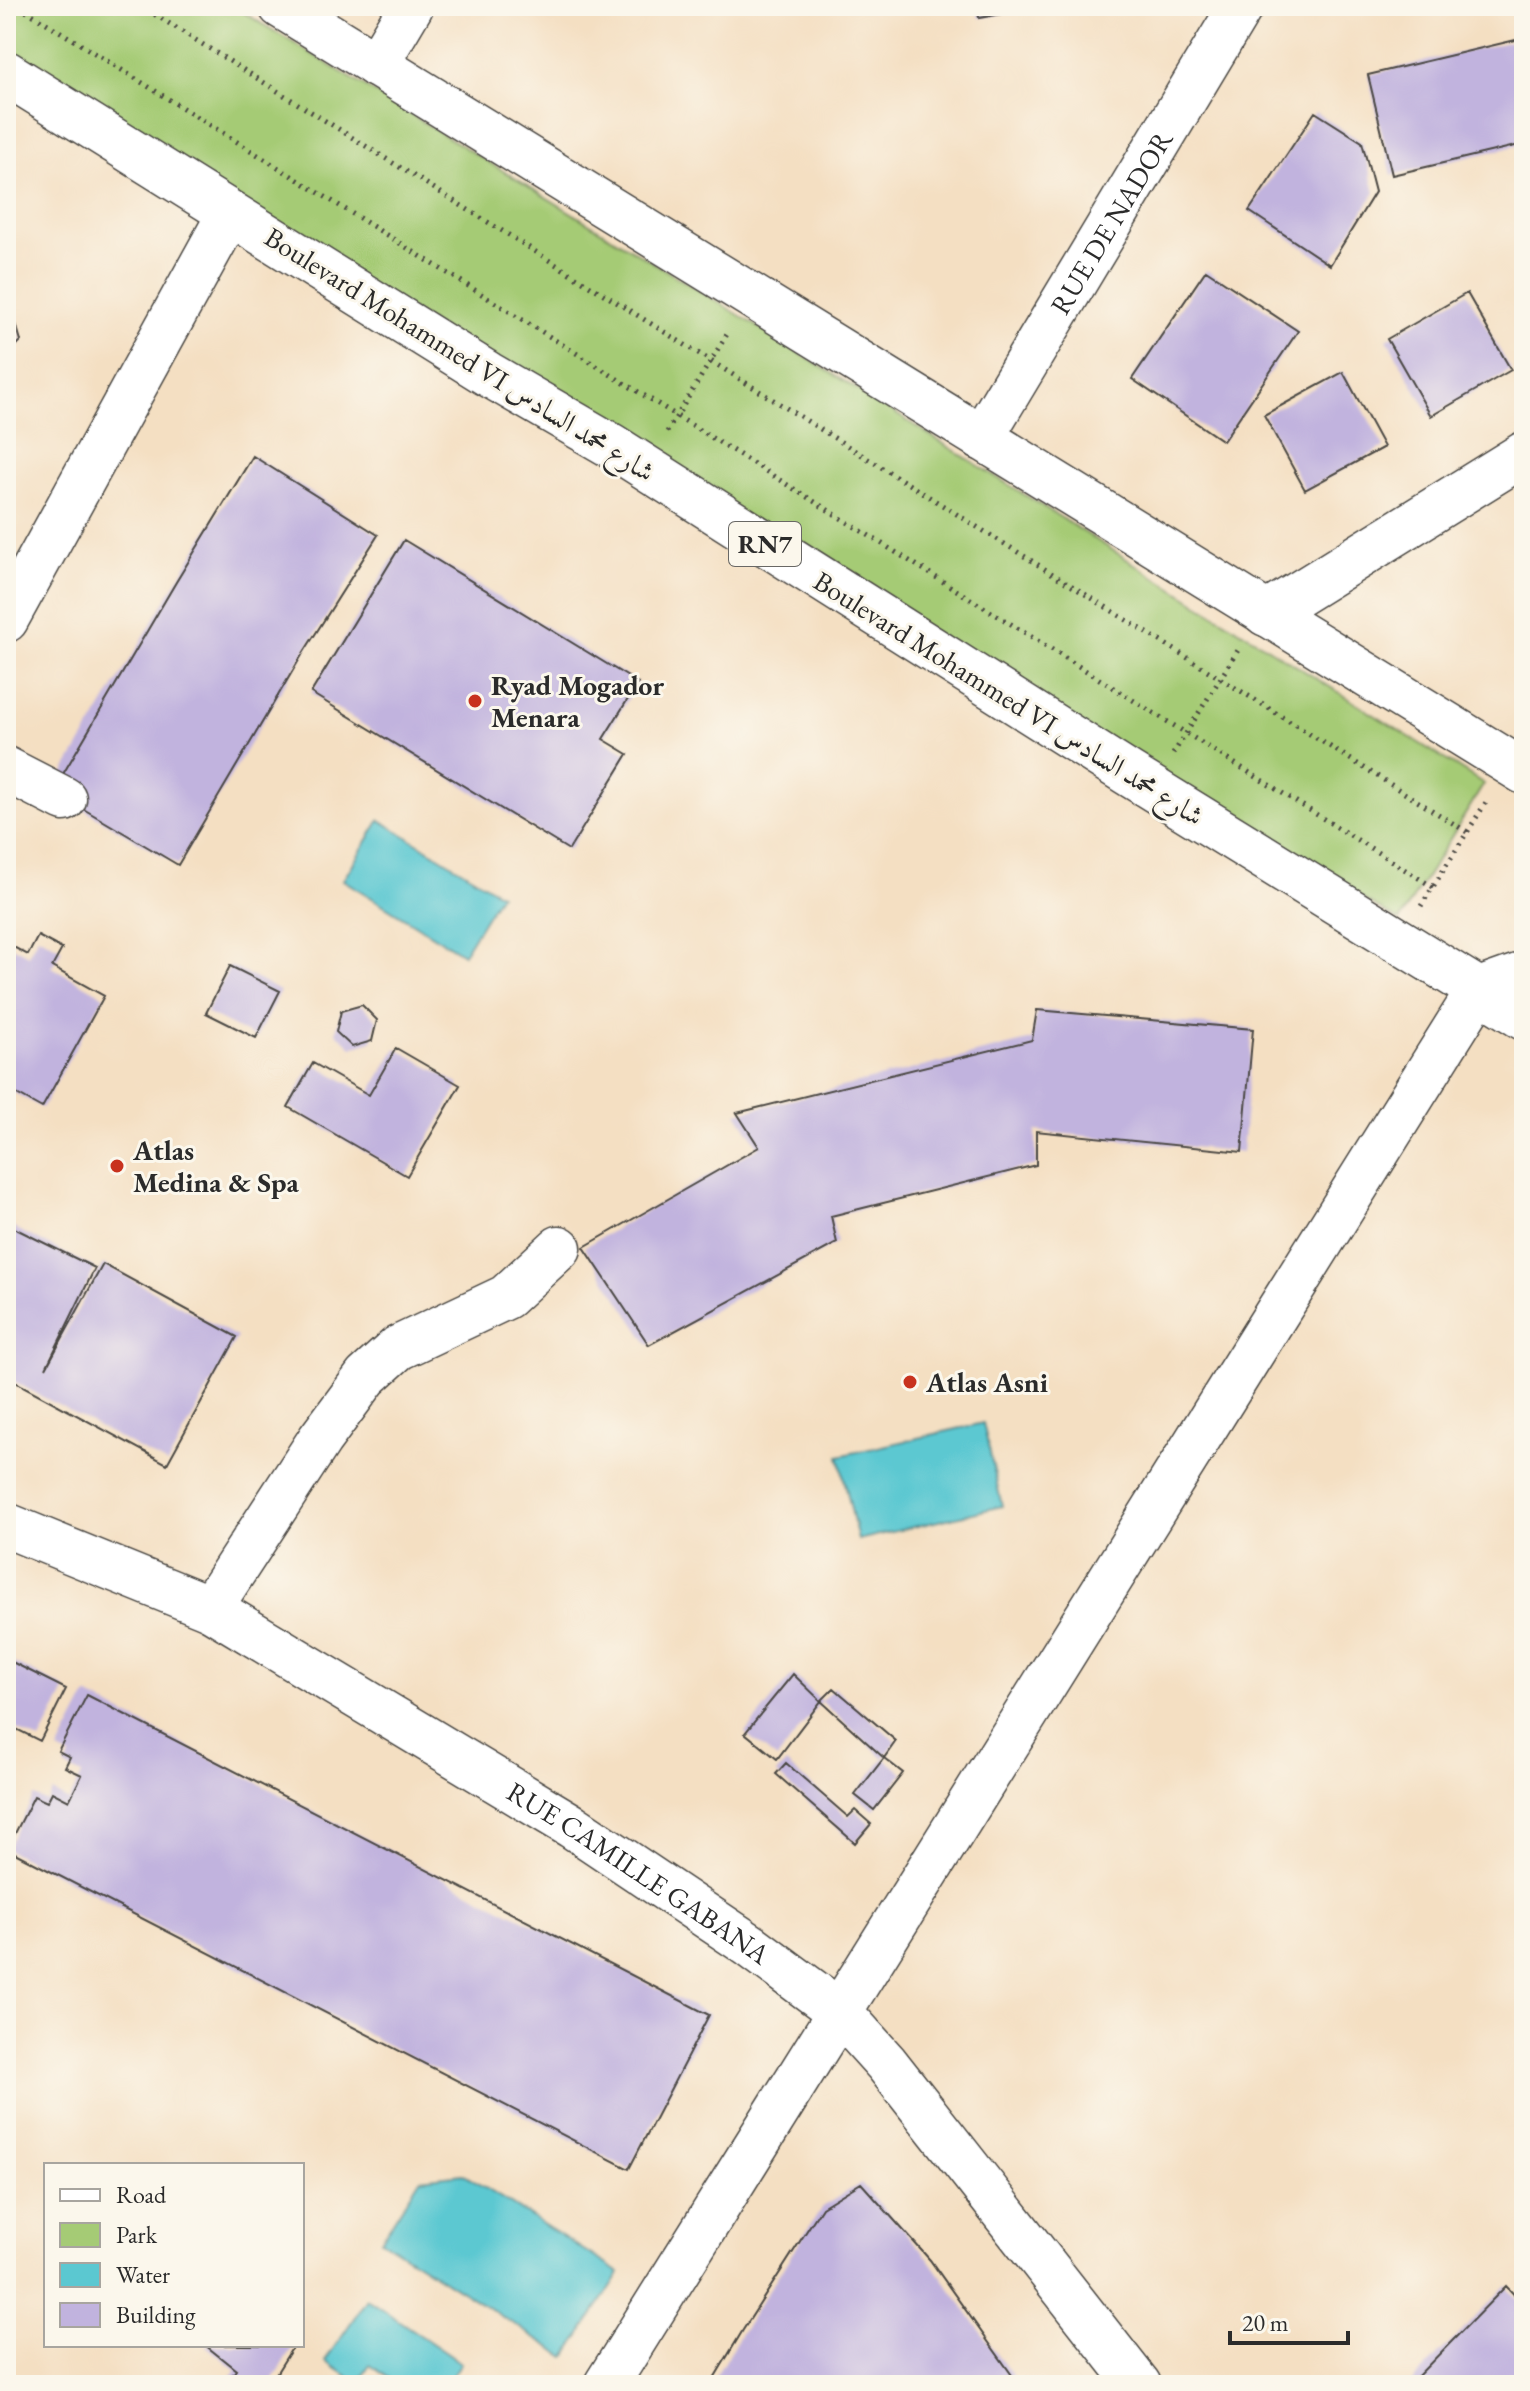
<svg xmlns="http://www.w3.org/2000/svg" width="1530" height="2391" font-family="'EB Garamond',Amiri,serif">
  <rect width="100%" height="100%" fill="#fbf7ec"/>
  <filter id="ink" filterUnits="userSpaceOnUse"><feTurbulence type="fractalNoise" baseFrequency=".0125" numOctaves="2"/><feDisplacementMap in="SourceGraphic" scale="16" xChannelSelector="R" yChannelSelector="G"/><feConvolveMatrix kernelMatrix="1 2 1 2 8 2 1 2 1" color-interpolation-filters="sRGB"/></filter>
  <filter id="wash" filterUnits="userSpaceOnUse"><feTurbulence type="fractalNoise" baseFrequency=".006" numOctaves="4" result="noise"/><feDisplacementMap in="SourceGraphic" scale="32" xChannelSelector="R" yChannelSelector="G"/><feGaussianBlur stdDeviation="1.8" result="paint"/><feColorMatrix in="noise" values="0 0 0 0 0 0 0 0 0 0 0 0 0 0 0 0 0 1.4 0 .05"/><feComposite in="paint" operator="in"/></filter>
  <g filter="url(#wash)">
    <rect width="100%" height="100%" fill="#f4dfc2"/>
    <path fill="#a5cb75" stroke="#687b50" stroke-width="2" d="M6 6H233L739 315 1484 784 1399 921 6 60Z"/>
    <path fill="#5bc8d1" stroke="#437a7e" stroke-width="2" d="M380 820 500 894 463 954 343 880Z
      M983 1423 1002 1506 858 1540 839 1456Z
      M463 2174 620 2273 566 2357 381 2240 420 2179Z
      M367 2299 461 2363 446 2385H399L370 2365 358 2383 325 2361Z"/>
    <g id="blocks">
      <path fill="#c1b3de" d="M977 6H1035V8L979 18Z
        M1524 38V144L1392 175 1368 75Z
        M1315 112 1362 142 1375 192 1330 265 1249 211Z
        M1206 270 1298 331 1223 441 1132 379Z
        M1467 293 1511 370 1431 416 1387 339Z
        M6 307 12 310 21 341 6 356Z
        M1343 372 1384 447 1305 490 1264 415Z
        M253 456 378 535 302 655 178 865 53 791 176 582Z
        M404 540 638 683 603 739 628 754 569 850 311 693Z
        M38 936 62 949 52 967 104 996 42 1108 6 1088V943L28 955Z
        M230 966 280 991 256 1038 206 1013Z
        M362 1005 377 1020 372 1041 352 1047 336 1032 341 1011Z
        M1037 1010 1253 1029 1242 1152 1036 1131V1165L831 1216 837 1243 649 1345 584 1247 759 1147 737 1113 1032 1040Z
        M396 1048 460 1085 407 1176 288 1107 313 1063 369 1095Z
        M6 1224 95 1268 46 1368 103 1264 237 1337 167 1464 6 1377Z
        M6 1659 66 1689 40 1741 6 1724Z
        M793 1674 821 1701 777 1759 745 1733Z
        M834 1688 896 1741 884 1758 821 1701Z
        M87 1695 709 2015 629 2169 7 1849 34 1796 47 1802 52 1792 69 1801 82 1775 65 1767 70 1757 58 1751Z
        M884 1758 903 1773 874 1810 855 1795Z
        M786 1763 848 1817 855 1810 871 1824 855 1843 776 1774Z
        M861 2183 930 2260 1019 2385H710L743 2330 822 2207Z
        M1506 2286 1524 2305V2360L1513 2385H1409Z
        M205 2345H294L269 2385H225L236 2370Z"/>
    </g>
  </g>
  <g filter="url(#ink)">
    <use href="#blocks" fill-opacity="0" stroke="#494642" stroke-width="2"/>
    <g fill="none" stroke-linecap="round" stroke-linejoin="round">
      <g stroke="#494642" stroke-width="47">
        <g id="minor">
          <path d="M376 65 411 6"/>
          <path id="s1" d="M981 438 1241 6"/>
          <path d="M1266 614 1524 454"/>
          <path d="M6 620 230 213"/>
          <path d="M6 769 64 799"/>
          <path id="s2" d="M6 1525 210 1608 572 1826 751 1946 840 2012 886 2063 1139 2385"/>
          <path d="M210 1608 320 1439 366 1377 398 1348 506 1297 559 1248"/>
          <path d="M606 2385 1479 990 1524 974"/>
        </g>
      </g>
      <g stroke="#494642" stroke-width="47">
        <path id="major" d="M281 6 1524 772
          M6 73 488 374 612 446 1129 774 1524 1018"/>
      </g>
      <path stroke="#494642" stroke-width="5" stroke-dasharray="2 6" stroke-linecap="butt" d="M19 6 1433 887
        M141 6 1467 832
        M667 432 729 331
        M1173 754 1240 647
        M1421 906 1488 799"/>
      <use href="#minor" stroke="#fff" stroke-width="44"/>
      <use href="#major" stroke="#fff" stroke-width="44"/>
    </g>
  </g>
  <g fill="#c8321e" stroke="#fbf7ec" stroke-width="3">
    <circle cx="475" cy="701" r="8"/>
    <circle cx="117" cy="1166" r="8"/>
    <circle cx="910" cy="1382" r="8"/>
  </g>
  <g text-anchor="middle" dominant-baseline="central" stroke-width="6" stroke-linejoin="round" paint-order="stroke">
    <rect fill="#fbf7ec" stroke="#696865" stroke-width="2" x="729" y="522" width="72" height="44" rx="6"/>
    <g font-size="26" font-weight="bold" fill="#2b2b2b">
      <text x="765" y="544">RN7</text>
    </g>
    <g font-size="28" fill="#2b2b2b" stroke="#fbf7ec">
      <text stroke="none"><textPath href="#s1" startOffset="252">RUE DE NADOR</textPath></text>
      <text transform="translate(460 354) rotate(32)">Boulevard Mohammed VI شارع محمد السادس</text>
      <text transform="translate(1009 698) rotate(32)">Boulevard Mohammed VI شارع محمد السادس</text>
      <text stroke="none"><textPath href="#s2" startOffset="724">RUE CAMILLE GABANA</textPath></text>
    </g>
    <g font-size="28" font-weight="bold" fill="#2b2b2b" stroke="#fbf7ec" text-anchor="start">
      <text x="491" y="685">Ryad Mogador<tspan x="491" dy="32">Menara</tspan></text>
      <text x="133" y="1150">Atlas<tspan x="133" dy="32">Medina &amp; Spa</tspan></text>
      <text x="926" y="1382">Atlas Asni</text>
    </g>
  </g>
  <rect width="1530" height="2391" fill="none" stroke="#fbf7ec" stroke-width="32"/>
  <rect x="44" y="2163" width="260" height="184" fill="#fbf7ec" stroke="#a8a59f" stroke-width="2"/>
  <rect x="60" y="2189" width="40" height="12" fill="#ffffff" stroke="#a8a59f" stroke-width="2"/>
  <text x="116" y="2203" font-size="24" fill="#2b2b2b">Road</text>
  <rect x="60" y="2223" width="40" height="24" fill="#a5cb75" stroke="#a8a59f" stroke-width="2"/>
  <text x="116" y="2243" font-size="24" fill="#2b2b2b">Park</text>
  <rect x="60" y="2263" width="40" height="24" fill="#5bc8d1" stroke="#a8a59f" stroke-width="2"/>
  <text x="116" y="2283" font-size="24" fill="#2b2b2b">Water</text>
  <rect x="60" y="2303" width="40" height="24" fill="#c1b3de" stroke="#a8a59f" stroke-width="2"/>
  <text x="116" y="2323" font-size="24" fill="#2b2b2b">Building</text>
  <path d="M1230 2331v12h118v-12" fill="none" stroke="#2b2b2b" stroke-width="4"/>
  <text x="1242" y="2331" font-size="24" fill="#2b2b2b" stroke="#fbf7ec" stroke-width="6" paint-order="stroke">20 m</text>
</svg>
